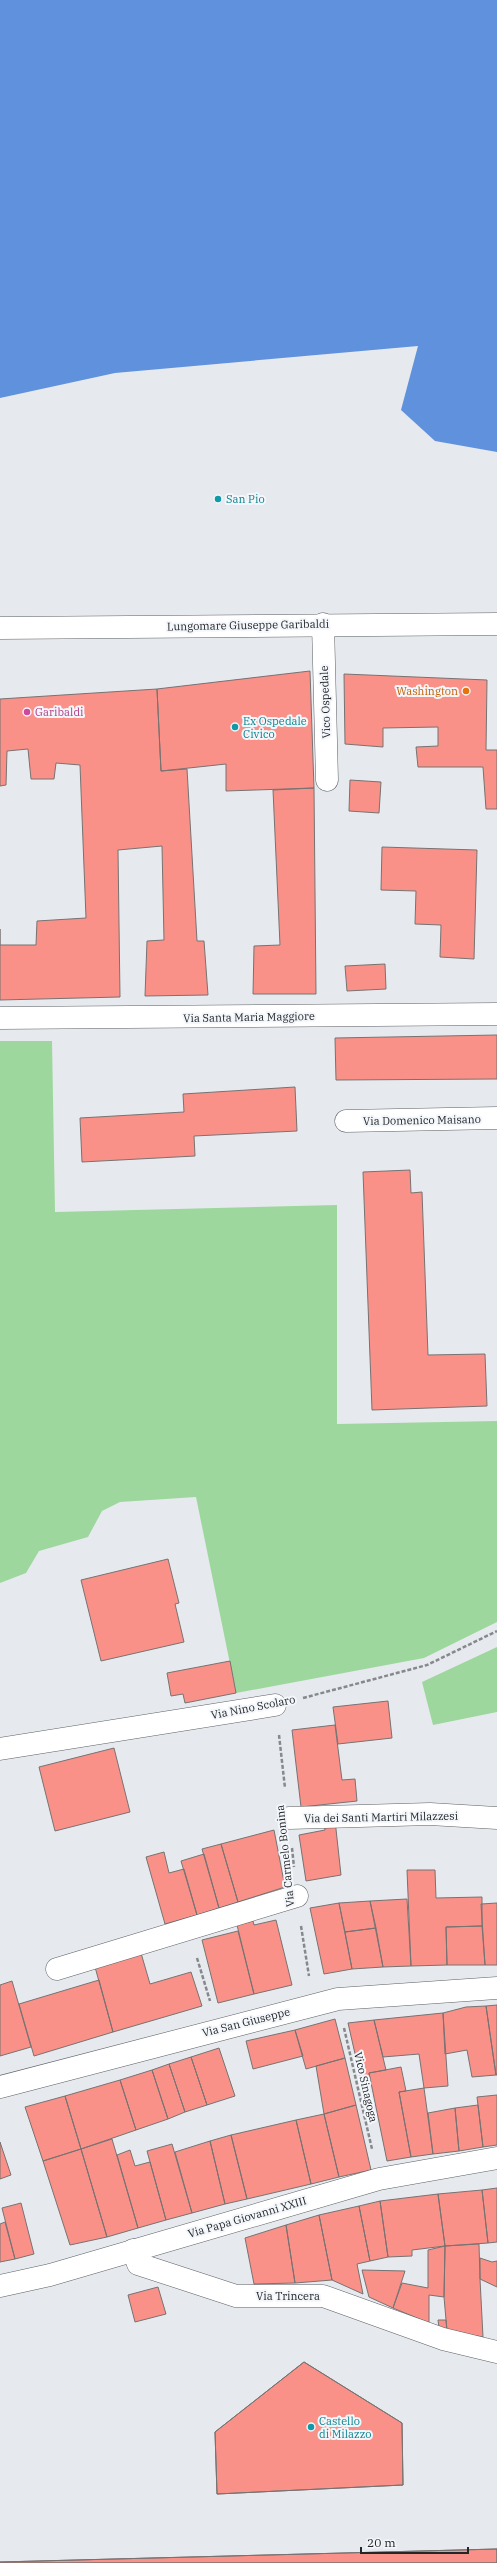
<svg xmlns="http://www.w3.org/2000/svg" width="497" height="2563" font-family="'IBM Plex Serif',serif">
  <rect width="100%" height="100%" fill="#e6eaee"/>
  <path fill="#9ed79d" d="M0 1041H52L55 1212 337 1205V1424L497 1421V1622L424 1658 236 1693 196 1497 120 1502 102 1511 88 1537 39 1551 26 1573 0 1583Z
    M497 1647V1712L433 1725 422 1682Z"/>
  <path fill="#6091dd" d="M0 0H497V452L435 441 401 410 418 346 115 373 0 398Z"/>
  <path fill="#f99189" stroke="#787271" d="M310 671 314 788 226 791V764L161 771 157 689Z
    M344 674 487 680 486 750H497V809H486L483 767H418L416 747 438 746V727L383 728V747L345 744Z
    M157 689 161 771 187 769 197 941H204L208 995 145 996 147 941 164 940 162 846 118 850 120 997 0 1000V929V945H36L37 921 86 918 80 765 56 763 54 779H31L28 749 7 751 6 785 0 786V699Z
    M350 780 381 782 379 813 349 811Z
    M314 788 316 994H253L254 946 280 945 273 790Z
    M382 847 477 850 474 959 440 957 441 925 415 924 416 891 381 890Z
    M385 964 386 989 347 991 345 966Z
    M497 1035V1079L336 1080 335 1038Z
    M295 1087 297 1131 194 1136 195 1156 82 1162 80 1118 184 1112 183 1094Z
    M410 1170 411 1193 422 1192 428 1355 485 1354 487 1406 372 1410 363 1172Z
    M168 1559 179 1603 175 1604 184 1642 101 1661 81 1580Z
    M230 1661 236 1693 185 1703 183 1694 171 1696 167 1673Z
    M388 1701 392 1738 338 1744 333 1707Z
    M335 1725 342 1780 355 1779 357 1801 301 1807 292 1730Z
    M114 1748 130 1812 55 1831 39 1767Z
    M335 1820 341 1875 306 1881 299 1835 325 1830 324 1822Z
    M274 1830 285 1887 238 1902 221 1844Z
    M221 1844 238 1902 219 1908 202 1849Z
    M164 1852 169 1873 184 1869 197 1915 165 1924 146 1857Z
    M204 1854 219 1908 197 1915 181 1861Z
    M407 1870H435L436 1898 482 1897V1926L446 1927 447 1965 411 1966Z
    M407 1899 411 1966 383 1967 370 1901Z
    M370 1901 376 1928 345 1932 339 1903Z
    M339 1903 352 1969 324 1974 310 1908Z
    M497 1903V1965H485L481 1904Z
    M276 1920 292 1985 254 1994 237 1925 253 1921 254 1925Z
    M482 1926 485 1965H447L446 1927Z
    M376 1928 383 1967 352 1969 345 1932Z
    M238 1931 254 1994 218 2003 202 1940Z
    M141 1953 150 1984 191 1972 202 2006 113 2032 95 1967Z
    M99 1980 113 2032 34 2056 19 2004Z
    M12 1981 31 2047 0 2056V1985Z
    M497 2005V2075H496L486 2006Z
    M486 2006 496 2075 472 2077 467 2050 445 2054 443 2013 466 2007Z
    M443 2013 448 2086 424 2088 419 2054 383 2057 374 2020Z
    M335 2019 345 2058 306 2069 295 2030Z
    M374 2020 386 2070 369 2073 370 2078 361 2080 348 2023Z
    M295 2030 303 2056 253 2069 246 2041Z
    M219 2048 235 2096 207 2105 191 2057Z
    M191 2057 207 2105 185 2112 169 2064Z
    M345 2058 356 2105 324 2114 316 2066Z
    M169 2064 185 2112 168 2119 152 2070Z
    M401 2067 406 2091 399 2092 411 2157 387 2161 369 2073Z
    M152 2070 168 2119 136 2130 120 2080Z
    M120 2080 136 2130 81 2149 65 2096Z
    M424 2088 433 2154 411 2157 399 2092Z
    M497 2095V2145L483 2147 477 2097Z
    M65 2096 81 2149 43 2161 25 2107Z
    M356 2105 371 2170 339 2177 324 2114Z
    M478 2105 483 2147 459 2151 455 2108Z
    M455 2108 459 2151 433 2154 428 2113Z
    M324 2114 339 2177 311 2184 296 2120Z
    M296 2120 311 2184 247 2199 231 2135Z
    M231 2135 247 2199 225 2204 210 2141Z
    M112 2139 138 2228 107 2237 81 2149Z
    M210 2141 225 2204 192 2213 175 2152Z
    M0 2142 11 2175 0 2179Z
    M172 2144 192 2213 166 2220 147 2151Z
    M81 2149 107 2237 70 2245 43 2161Z
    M130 2150 135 2166 150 2162 166 2220 138 2228 117 2155Z
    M497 2188V2242L488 2243 482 2190Z
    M482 2190 488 2243 445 2246 438 2194Z
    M438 2194 445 2246 412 2250V2256L388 2257 380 2201Z
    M380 2201 388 2257 370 2261 359 2206Z
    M21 2203 34 2254 15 2259 2 2208Z
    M359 2206 370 2261 357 2264 363 2294 332 2280 319 2215Z
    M319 2215 332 2280 295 2283 286 2225Z
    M5 2222 15 2259 0 2262V2224Z
    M286 2225 295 2283 254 2284 245 2238Z
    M479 2244 480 2279 483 2337 447 2331 444 2297 445 2246Z
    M445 2246 444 2297 429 2295V2323L393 2308 402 2283 428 2288V2250Z
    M480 2258 492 2262 497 2261V2287L480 2279Z
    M362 2270 405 2271 393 2308 369 2297Z
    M158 2287 166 2314 135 2322 128 2295Z
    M438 2320H446L447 2331 439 2328Z
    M304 2362 402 2423 403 2485 217 2494 215 2432Z
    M304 2362 402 2423 403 2485 217 2494 215 2432Z
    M497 2549V2563H0V2562Z
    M497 2549V2563H0V2562Z"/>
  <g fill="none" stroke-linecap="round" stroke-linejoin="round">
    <g stroke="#5d6064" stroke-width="23">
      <path id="pedestrian" d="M289 1818 430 1814 497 1818
        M57 1969 297 1896"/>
    </g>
    <g stroke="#5d6064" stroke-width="23">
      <path id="minor" d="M323 624 327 780
        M0 1018 497 1014
        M346 1121 497 1118
        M0 1749 275 1705
        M133 2250 138 2264 236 2296H323L443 2339 497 2352"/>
    </g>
    <g stroke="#5d6064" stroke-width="23">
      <path id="tertiary" d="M0 628 497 624
        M0 2087 338 1999 497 1988
        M0 2286 50 2275 379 2179 497 2158"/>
    </g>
    <path stroke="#86898c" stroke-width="2.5" stroke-dasharray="4 2" stroke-linecap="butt" d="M303 1698 427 1665 497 1631
      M279 1735 285 1788
      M292 1848 294 1867
      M301 1926 309 1976
      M197 1958 210 2001
      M344 2028 372 2149"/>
    <use href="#pedestrian" stroke="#fff" stroke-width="22"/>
    <use href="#minor" stroke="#fff" stroke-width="22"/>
    <use href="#tertiary" stroke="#fff" stroke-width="22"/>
  </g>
  <g fill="#0f9aa8" stroke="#f3f7fb" stroke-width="1.5">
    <circle cx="218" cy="499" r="4"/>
    <circle cx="235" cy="727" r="4"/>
    <circle cx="311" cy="2427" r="4"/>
  </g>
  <circle fill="#e8710a" stroke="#f3f7fb" stroke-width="1.5" cx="466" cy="691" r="4"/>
  <circle fill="#d1479c" stroke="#f3f7fb" stroke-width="1.5" cx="27" cy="712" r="4"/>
  <g text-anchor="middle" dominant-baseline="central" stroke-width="4" stroke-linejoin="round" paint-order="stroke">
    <g font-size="11" fill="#0d838f" stroke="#f3f7fb" text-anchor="start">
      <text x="226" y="499">San Pio</text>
      <text x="243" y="721">Ex Ospedale<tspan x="243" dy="13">Civico</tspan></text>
      <text x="319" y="2421">Castello<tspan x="319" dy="13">di Milazzo</tspan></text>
    </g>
    <g font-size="11" fill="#252628" stroke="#f3f7fb">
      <text transform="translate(248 625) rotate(-1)">Lungomare Giuseppe Garibaldi</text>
      <text transform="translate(325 702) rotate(-92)">Vico Ospedale</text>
      <text transform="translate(249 1017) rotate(-1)">Via Santa Maria Maggiore</text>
      <text transform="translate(422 1120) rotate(-1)">Via Domenico Maisano</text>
      <text transform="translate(253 1707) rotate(-11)">Via Nino Scolaro</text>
      <text transform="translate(381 1817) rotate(-1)">Via dei Santi Martiri Milazzesi</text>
      <text transform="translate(285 1856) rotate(-96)">Via Carmelo Bonina</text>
      <text transform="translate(246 2022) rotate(-14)">Via San Giuseppe</text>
      <text transform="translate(366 2087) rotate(77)">Vico Sinagoga</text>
      <text transform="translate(247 2217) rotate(-16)">Via Papa Giovanni XXIII</text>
      <text x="288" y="2296">Via Trincera</text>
    </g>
    <g font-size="11" fill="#c56008" stroke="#f3f7fb" text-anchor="end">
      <text x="458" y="691">Washington</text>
    </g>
    <g font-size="11" fill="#b23c85" stroke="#f3f7fb" text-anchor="start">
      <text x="35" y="712">Garibaldi</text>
    </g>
  </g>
  <path d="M361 2547v6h107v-6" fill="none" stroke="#252628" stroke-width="2"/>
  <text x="367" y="2547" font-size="12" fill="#252628" stroke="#f3f7fb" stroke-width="3" paint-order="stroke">20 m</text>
</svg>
